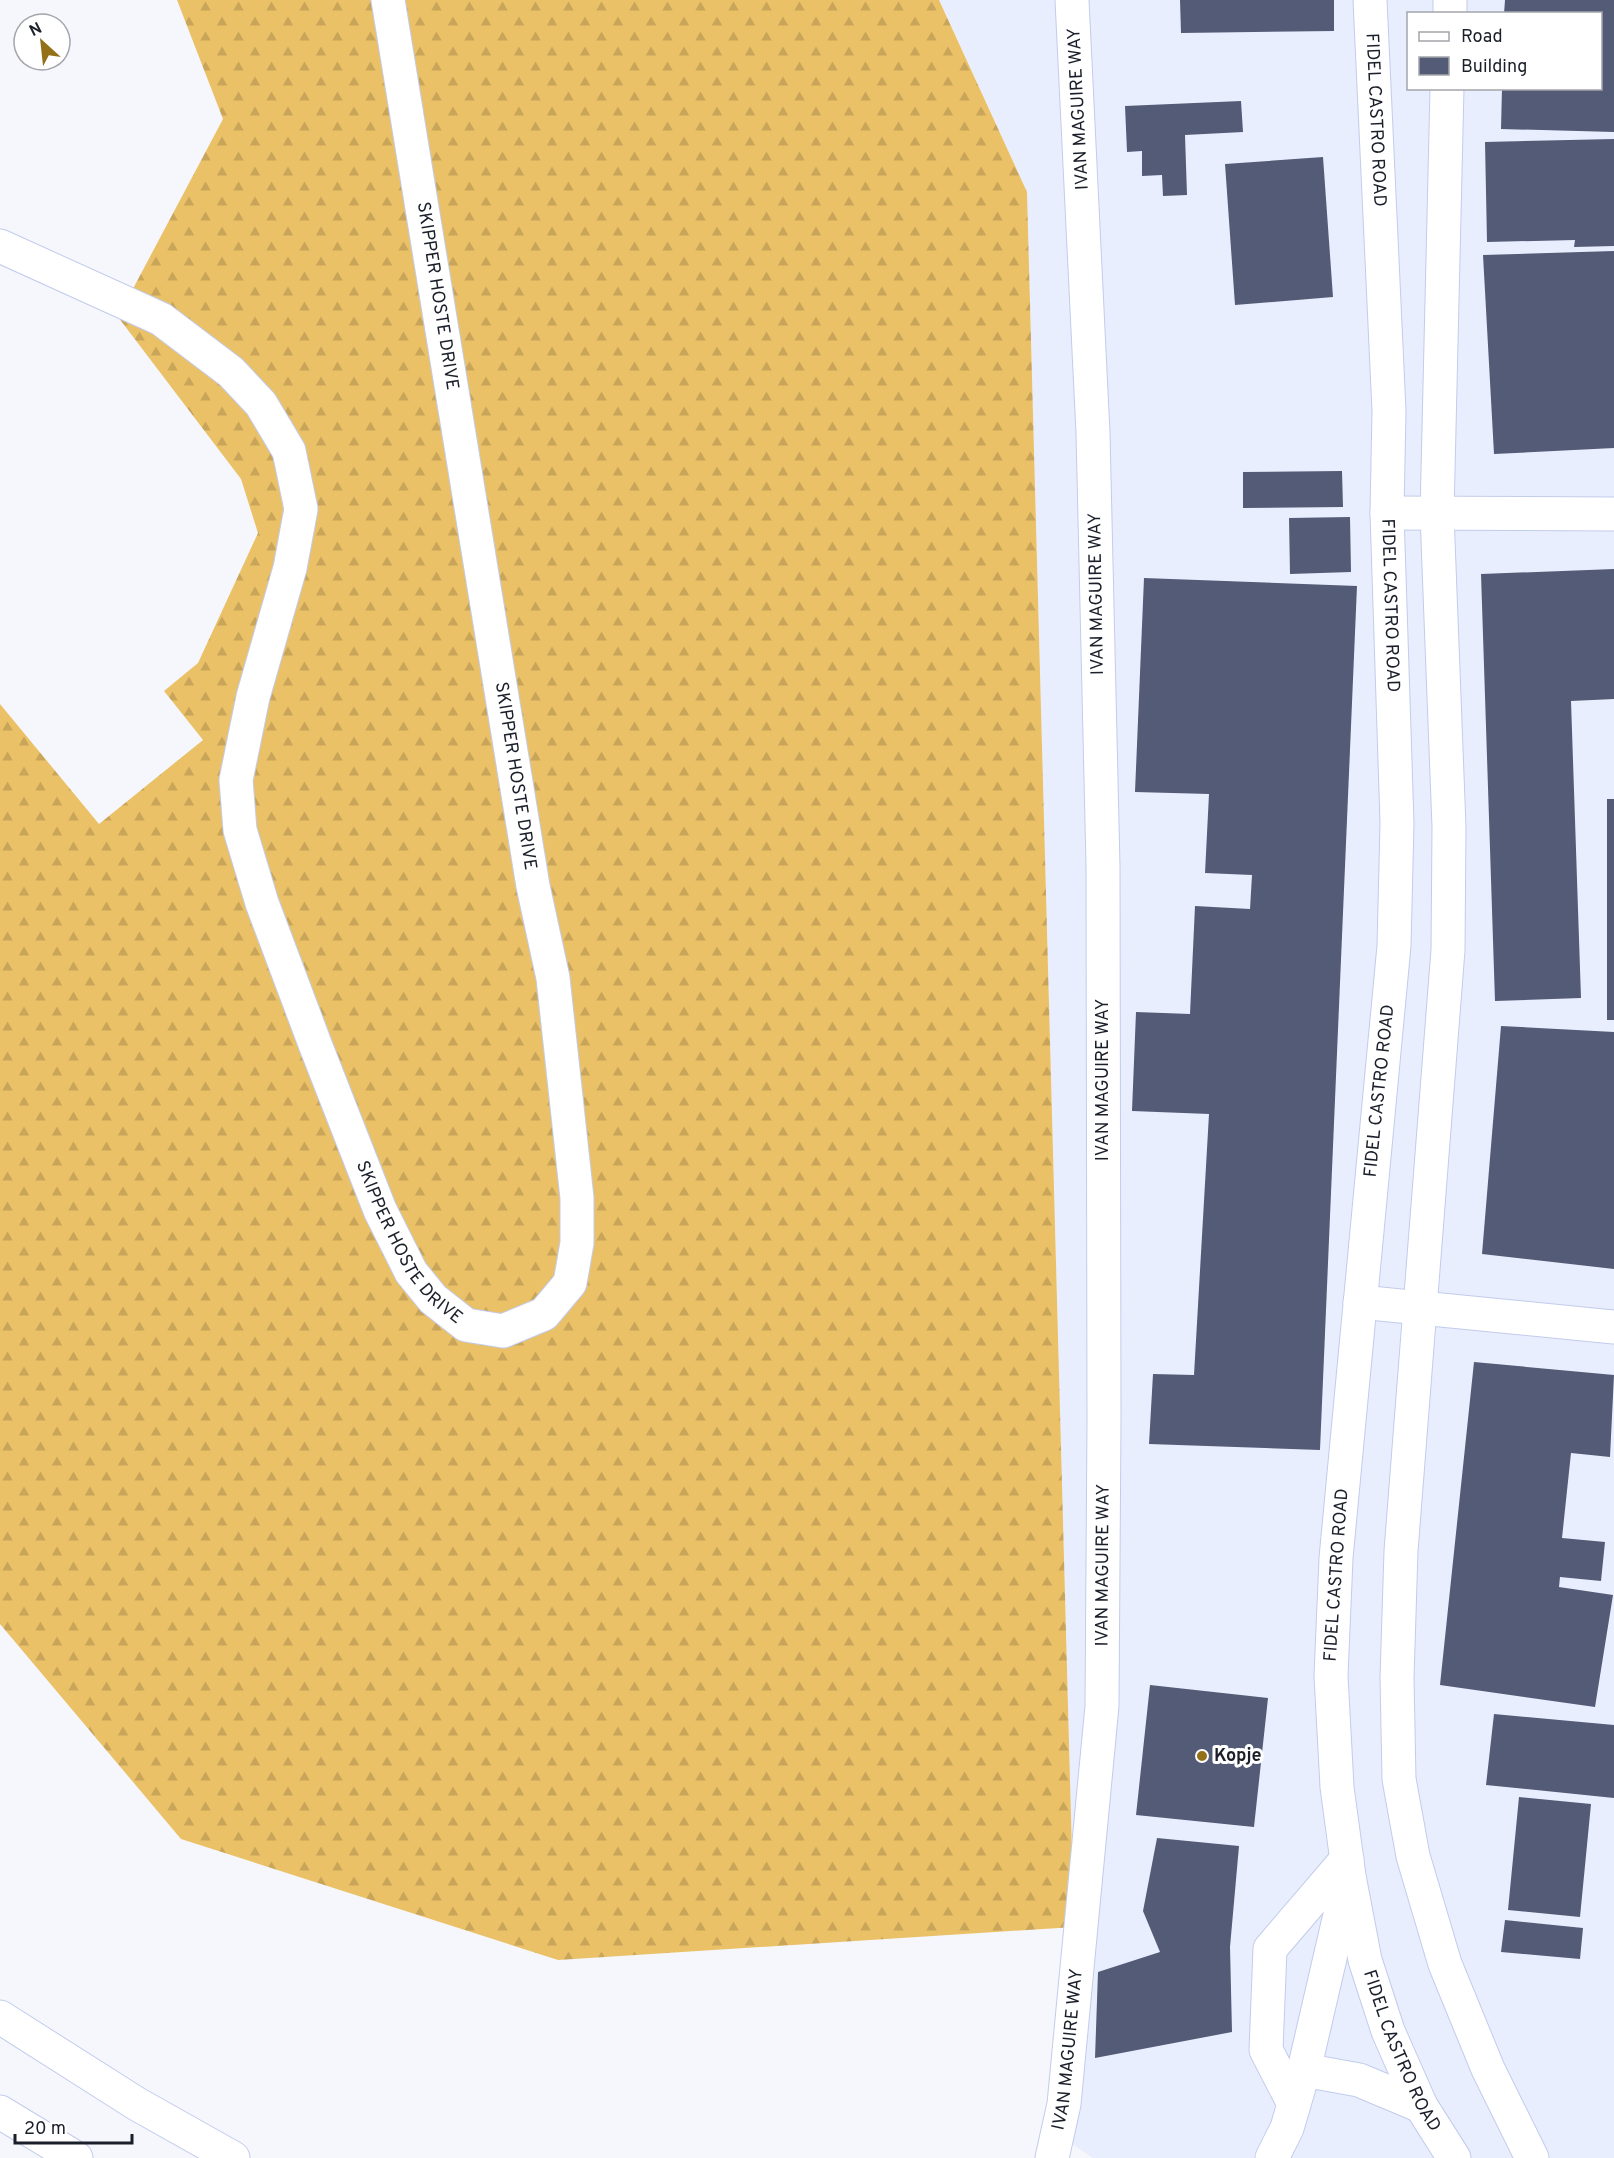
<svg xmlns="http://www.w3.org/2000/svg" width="1614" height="2158" font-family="Overpass,sans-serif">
  <defs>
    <pattern id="forest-firs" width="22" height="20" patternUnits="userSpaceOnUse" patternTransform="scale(1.5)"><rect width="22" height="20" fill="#ebc167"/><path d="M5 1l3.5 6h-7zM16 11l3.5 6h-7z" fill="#c9a55a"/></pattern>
  </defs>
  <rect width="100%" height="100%" fill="#f5f7fd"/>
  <path fill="#e9eefe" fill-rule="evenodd" d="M939 0H1614V2158H1093L1066 2140 1074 1927 1027 192ZM1408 14H1600V88H1408Z"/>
  <path fill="url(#forest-firs)" d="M177 0H939L1027 192 1074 1927 558 1960 181 1839 0 1624V704L99 824 203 740 164 691 198 663 258 533 241 479 118 317 223 119Z"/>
  <path fill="#535b76" d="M1180 0H1334V31L1181 33Z
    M1505 0H1614V132L1501 129 1502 88H1600V14H1504Z
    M1241 101 1243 132 1185 135 1187 195 1163 196 1162 175 1142 176V151L1127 152 1125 106Z
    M1614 139V246L1574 247 1575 240 1487 242 1485 142Z
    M1323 157 1333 297 1235 305 1225 164Z
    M1614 251V448L1494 454 1483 255Z
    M1342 471 1343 507 1243 508V472Z
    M1350 517 1351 572 1290 574 1289 518Z
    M1614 569V699L1571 701 1581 998 1495 1001 1481 574Z
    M1144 578 1357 586 1320 1450 1149 1444 1153 1374 1194 1375 1209 1114 1132 1111 1136 1012 1190 1014 1195 906 1250 909 1252 875 1205 873 1209 794 1135 792Z
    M1607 799H1614V1020H1607Z
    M1501 1026 1614 1032V1269L1482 1254Z
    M1474 1362 1614 1375 1610 1457 1571 1453 1562 1538 1605 1542 1601 1581 1560 1577 1559 1587 1613 1595 1595 1707 1440 1685Z
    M1150 1685 1268 1698 1254 1827 1136 1815Z
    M1494 1714 1614 1725V1798L1486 1785Z
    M1519 1797 1591 1804 1580 1917 1508 1910Z
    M1157 1838 1239 1846 1230 1947 1232 2032 1095 2058 1098 1972 1160 1952 1143 1911Z
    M1505 1920 1583 1928 1580 1959 1501 1952Z"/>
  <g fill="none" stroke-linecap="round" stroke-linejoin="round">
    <g stroke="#c2cceb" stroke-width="35">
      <g id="minor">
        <path id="s1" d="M0 246 161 319 231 372 261 404 289 451 301 509 290 568 253 697 236 780 240 830 262 903 315 1044 380 1210 411 1272 433 1299 466 1325 503 1331 544 1314 570 1283 577 1243V1198L553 978 533 886 388 0"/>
        <path d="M1387 513 1614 514"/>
        <path d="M1360 1302 1614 1327"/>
        <path d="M1294 2104 1266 2050 1270 1949 1347 1859"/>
        <path id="s2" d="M1052 2158 1064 2104 1102 1706 1104 1421 1103 866 1093 433 1072 0"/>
      </g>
    </g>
    <g stroke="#c2cceb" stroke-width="35">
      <g id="major">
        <path id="s3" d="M1370 0 1389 411 1387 513 1397 823 1394 946 1336 1558 1331 1676 1337 1787 1349 1876 1365 1960 1388 2031 1421 2106 1454 2158"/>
        <path d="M1450 14V0"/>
        <path d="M1447 88 1437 514 1449 827 1448 950 1401 1551 1397 1678 1399 1779 1413 1856 1445 1964 1488 2069 1532 2158"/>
      </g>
    </g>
    <g stroke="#c2cceb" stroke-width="35">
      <path id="highway" d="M0 2017 137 2104 233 2158
        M1304 2070 1359 2080 1421 2106
        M0 2112 76 2158
        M1272 2158 1287 2128 1304 2070 1349 1876"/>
    </g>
    <use href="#minor" stroke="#fff" stroke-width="33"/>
    <use href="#major" stroke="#fff" stroke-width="33"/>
    <use href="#highway" stroke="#fff" stroke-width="33"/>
  </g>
  <circle fill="#947119" stroke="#fff" stroke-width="2" cx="1202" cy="1756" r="6"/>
  <g text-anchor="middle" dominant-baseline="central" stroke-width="6" stroke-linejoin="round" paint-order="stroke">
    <g font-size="18" fill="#1b1f2a" stroke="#fff">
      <text transform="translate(1079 109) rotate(-93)">IVAN MAGUIRE WAY</text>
      <text stroke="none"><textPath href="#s3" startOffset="120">FIDEL CASTRO ROAD</textPath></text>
      <text transform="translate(437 296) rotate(81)">SKIPPER HOSTE DRIVE</text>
      <text transform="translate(1097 594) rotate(-91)">IVAN MAGUIRE WAY</text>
      <text stroke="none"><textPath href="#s3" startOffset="606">FIDEL CASTRO ROAD</textPath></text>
      <text transform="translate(515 776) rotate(81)">SKIPPER HOSTE DRIVE</text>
      <text transform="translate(1103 1080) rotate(-90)">IVAN MAGUIRE WAY</text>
      <text transform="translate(1380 1091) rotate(-84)">FIDEL CASTRO ROAD</text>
      <text stroke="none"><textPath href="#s1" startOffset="1200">SKIPPER HOSTE DRIVE</textPath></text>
      <text stroke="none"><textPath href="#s2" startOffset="596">IVAN MAGUIRE WAY</textPath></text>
      <text transform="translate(1337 1575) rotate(-86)">FIDEL CASTRO ROAD</text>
      <text stroke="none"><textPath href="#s2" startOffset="110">IVAN MAGUIRE WAY</textPath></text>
      <text stroke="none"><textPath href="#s3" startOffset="2064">FIDEL CASTRO ROAD</textPath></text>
    </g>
    <g font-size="18" font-weight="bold" fill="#1b1f2a" stroke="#fff" text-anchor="start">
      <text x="1214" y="1756">Kopje</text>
    </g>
  </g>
  <rect x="1407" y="12" width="195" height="78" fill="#ffffff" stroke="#a4a5aa" stroke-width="1.5"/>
  <rect x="1419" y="32" width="30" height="9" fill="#ffffff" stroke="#a4a5aa" stroke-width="1.5"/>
  <text x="1461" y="42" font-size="18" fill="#1b1f2a">Road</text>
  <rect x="1419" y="57" width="30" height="18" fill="#535b76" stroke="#a4a5aa" stroke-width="1.5"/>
  <text x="1461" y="72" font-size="18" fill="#1b1f2a">Building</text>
  <g transform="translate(42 42) rotate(333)"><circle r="28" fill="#ffffff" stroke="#a4a5aa" stroke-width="1.5"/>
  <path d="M0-4.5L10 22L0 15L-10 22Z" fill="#947119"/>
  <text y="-9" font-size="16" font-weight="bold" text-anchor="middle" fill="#1b1f2a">N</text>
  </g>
  <path d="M15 2134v9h117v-9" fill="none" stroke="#1b1f2a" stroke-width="3"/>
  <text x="24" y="2134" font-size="18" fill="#1b1f2a" stroke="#ffffff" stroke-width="4.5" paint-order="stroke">20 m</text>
</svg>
